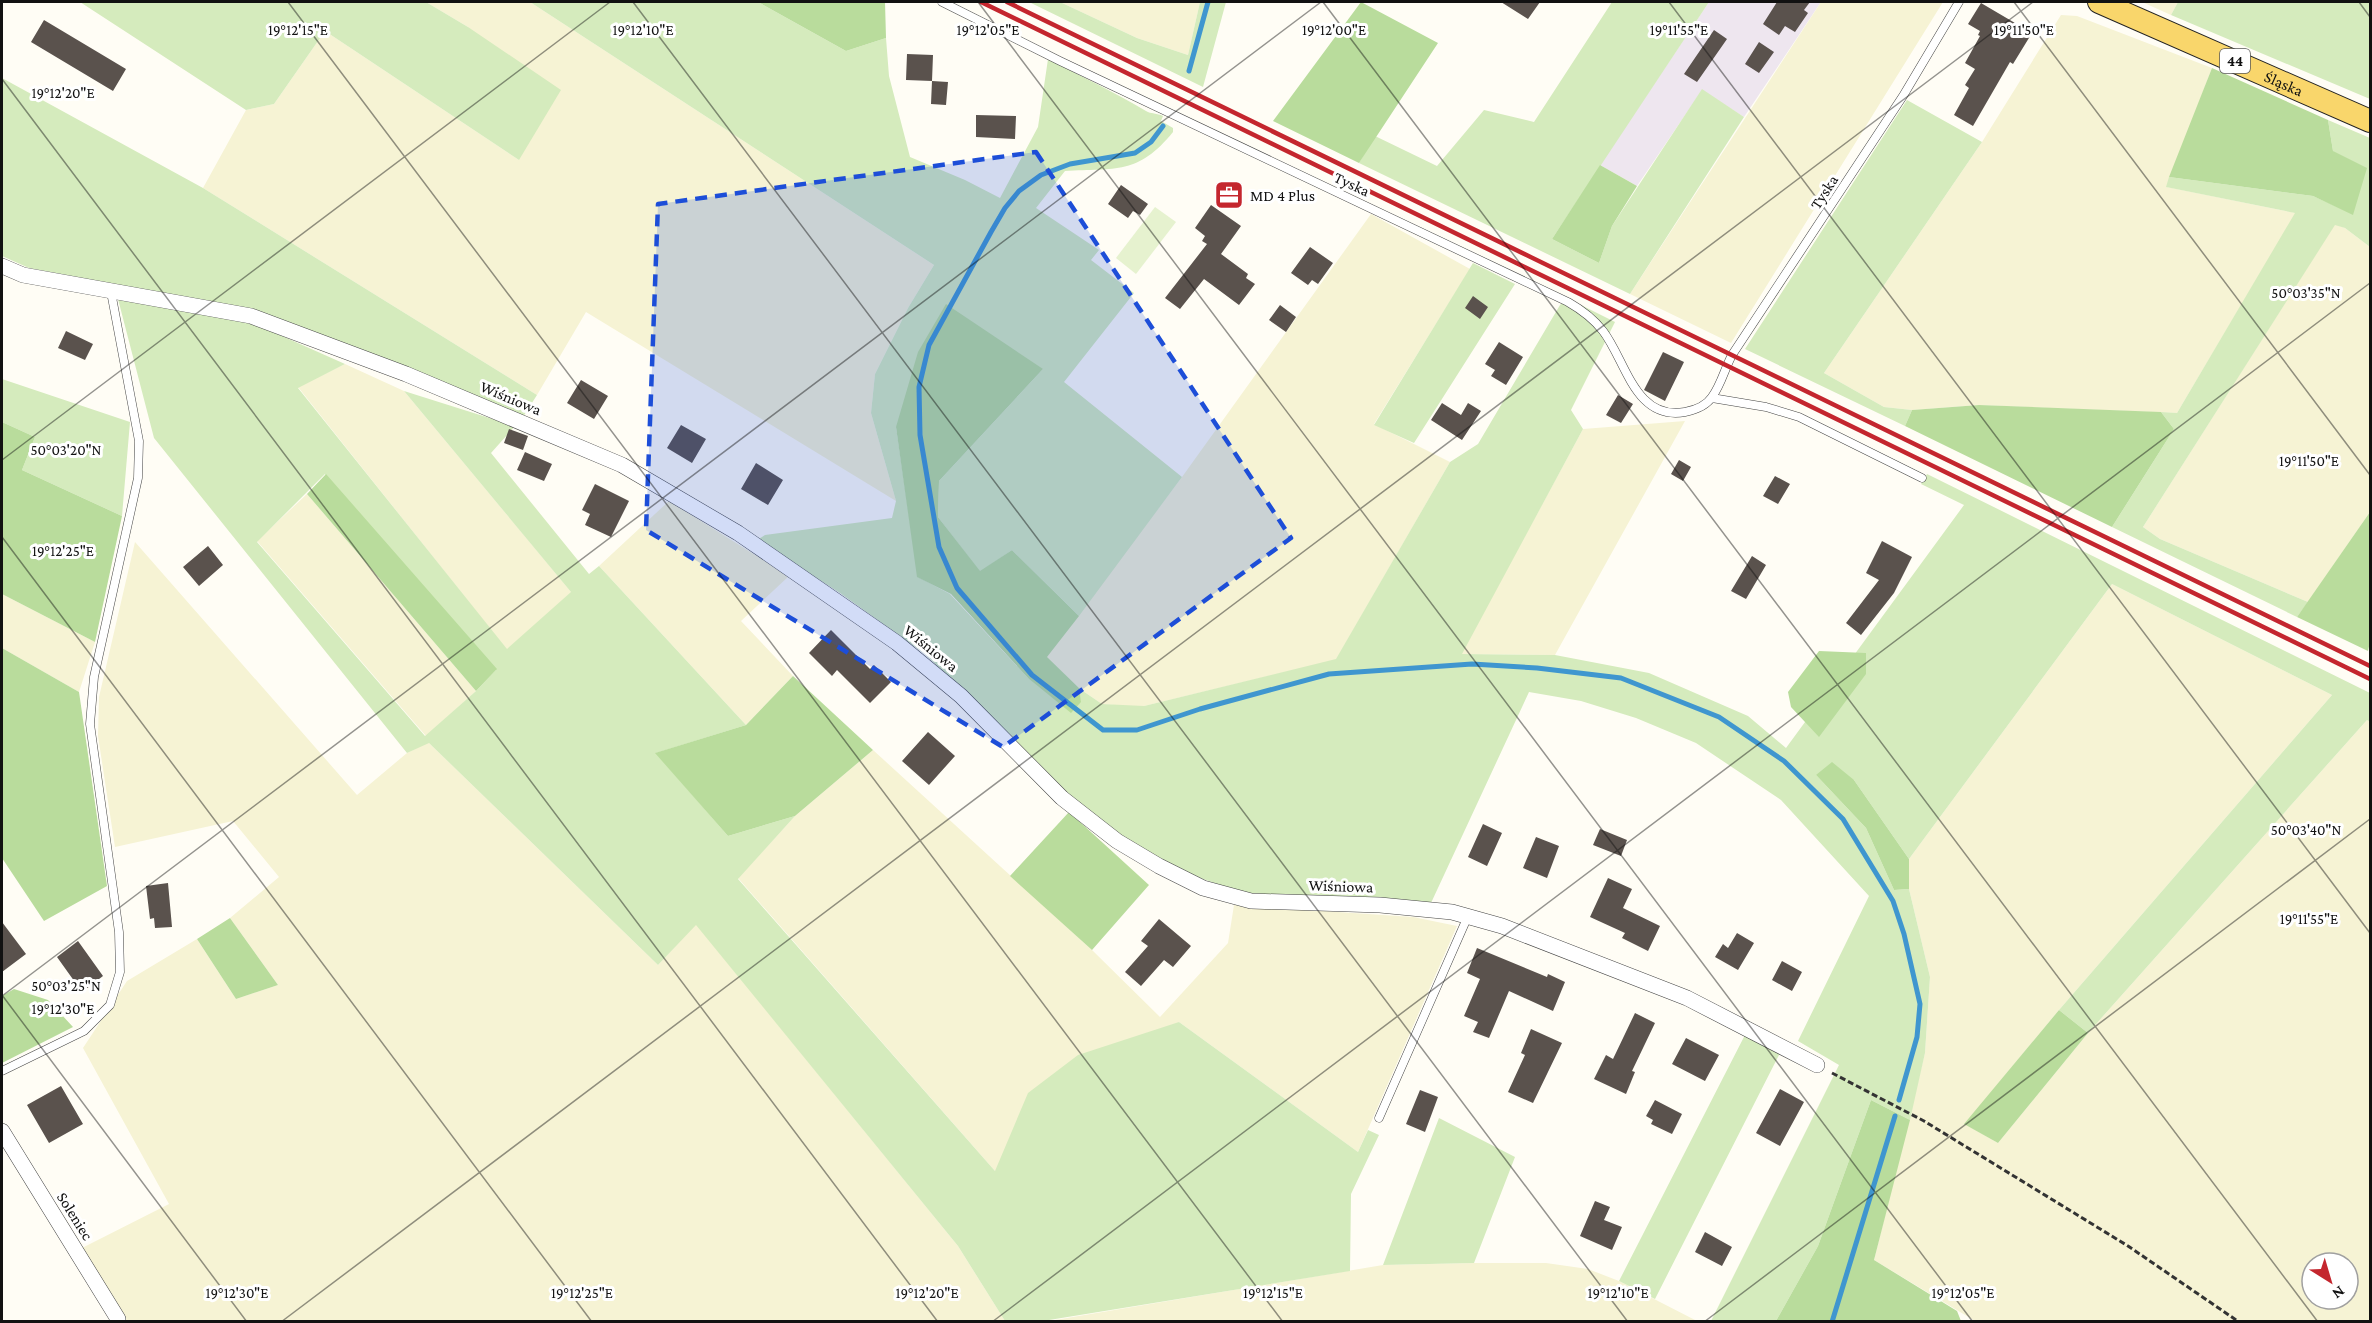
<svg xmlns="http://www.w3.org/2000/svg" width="2372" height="1323" font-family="'Crimson Pro',serif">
  <rect width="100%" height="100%" fill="#fffdf5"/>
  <path fill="#eee6ef" d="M1709 2H1821L1744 117 1702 90 1637 186 1600 165Z"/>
  <path fill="#f6f3d4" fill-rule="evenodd" d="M426 2H530L934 265 908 308 875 374 871 413 896 501 586 312 537 395 203 188 246 110 274 104 325 31 519 160 468 27Z
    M1060 2H1200L1188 55 1137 38Z
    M1821 2H1943L1731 343 1630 294Z
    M2142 2H2178L2171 15Z
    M2061 15 2077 16 2212 68 2167 187 2296 213 2177 413 1979 405 1912 410 1884 407 1824 373 1982 142Z
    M1371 214 1470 269 1374 424 1450 462 1336 660 1140 707 1102 704 1080 689 1046 657 1182 477Z
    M2335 224 2345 228 2370 247V512L2308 602 2160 539 2143 527Z
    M345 364 404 391 572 593 507 650 298 387Z
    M1685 421 1555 655 1461 654 1583 429Z
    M307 494 476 691 426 736 257 541Z
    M669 501 789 576 741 621 793 676 746 725 599 566Z
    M135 542 357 795 407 753 428 742 658 965 696 924 958 1246 1005 1321H126L82 1248 169 1204 83 1048 127 981 197 939 236 999 278 985 230 918 279 877 233 821 115 847 98 736 99 697Z
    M2112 584 2332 695 2059 1010 1965 1124 1998 1143 2088 1033 2367 720 2370 722V1321H1975L1874 1260 1925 1053 1930 977 1909 889V859ZM2312 1263H2348V1299H2312Z
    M2 594 95 642 79 692 2 648Z
    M873 750 1092 950 1160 1017 1228 943 1234 905 1413 917 1457 926 1358 1152 1179 1022 995 1171 738 878 795 816Z
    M1474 1263H1546L1588 1269 1619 1281 1697 1321 1043 1322 1383 1265Z"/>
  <path fill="#d5ebbd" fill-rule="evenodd" d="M80 2H426L468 27 561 90 519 160 325 31 274 104 246 110Z
    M530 2H758L846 51 886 38 889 76 910 157 965 180 1000 198 1038 127 1048 59C1081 76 1114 92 1146 111 1151 114 1157 113 1163 116L1161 121 1173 128V132C1138 175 1116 168 1065 171L1036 208 1099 250 1091 260 1134 293 1064 382 1182 477 1079 616 1012 550 980 572 938 517 939 481 1043 369 896 427 918 577 950 594 1028 678 1081 702 1080 689 1102 704 1144 706 1336 659 1450 462 1478 444 1560 305 1567 298 1615 322 1571 410 1583 429 1462 654 1555 655 1649 673 1748 716 1786 748 1964 505 1921 484 1927 474 2370 693V722L2367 720 2088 1033 2059 1010 2332 695 2112 584 1909 859 1854 780 1816 775 1866 828 1894 890 1909 889 1930 977 1925 1053 1910 1120 1871 1100 1818 1246 1776 1321H1711L1839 1065 1798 1041 1869 896 1781 800 1696 743 1636 718 1581 701 1529 692 1431 903 1243 893 1166 866 1090 816 925 654 840 593 757 540 765 535 892 518 896 501 871 413 875 374 908 308 934 265Z
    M1029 2H1060L1137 38 1188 55 1200 2H1226L1203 87Z
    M1612 2H1709L1552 239 1599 263 1612 226 1702 89 1744 117 1630 294 1359 163 1375 136 1437 166 1484 110 1534 122Z
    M2178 2H2370V99L2171 15Z
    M2 78 203 188 537 395 523 417 256 311 29 268 2 256Z
    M1907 100 1982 142 1824 373 1884 407 1912 410 1905 426 1745 349Z
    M2328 120 2370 138V247L2345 228 2335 225 2143 527 2160 539 2308 602 2297 617 2112 527 2174 429 2161 412 2177 413 2295 213 2166 187 2169 177 2313 196 2353 214 2333 151Z
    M1473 263 1515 284 1414 443 1374 425Z
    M118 299 244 319 345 364 298 388 507 649 571 592 404 391 515 426 491 453 589 574 599 566 746 725 656 753 728 836 795 816 738 879 995 1171 1028 1093 1078 1055 1179 1022 1358 1152 1368 1130 1379 1135 1351 1194 1350 1271 1043 1321H1005L958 1246 696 925 658 965 429 743 407 753 154 438ZM325 474 496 670 476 691 425 736 257 542Z
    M2 379 130 422 122 516 22 470 35 437 2 422Z
    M1746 1033 1781 1051 1655 1299 1619 1281Z
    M1439 1118 1515 1157 1474 1263 1383 1265Z"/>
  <path fill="#b9dc9c" d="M758 2H885L886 38 846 51Z
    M1361 2 1438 43 1359 163 1273 121Z
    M2212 68 2328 120 2333 151 2367 168 2353 215 2313 196 2169 177Z
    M1600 165 1637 186 1612 226 1599 263 1552 239Z
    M946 304 1043 369 939 481 938 517 980 571 1012 550 1079 616 1047 657 1080 689 1081 702 1071 713 1028 678 951 594 917 577 896 427 918 352Z
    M1979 405 2161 412 2174 429 2112 527 1905 426 1912 410Z
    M2 422 35 437 22 470 122 516 95 642 2 594Z
    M326 474 497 669 476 691 307 494Z
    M2370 512V642L2368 651 2297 617Z
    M2 648 79 692 107 886 44 921 2 858Z
    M1819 651 1866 653V674L1819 737 1791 707 1788 692Z
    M793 676 873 750 795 816 728 836 655 753 746 725Z
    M1832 762 1854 780 1909 859V889L1894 890 1866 828 1816 775Z
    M1069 812 1149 885 1092 950 1010 876Z
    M230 918 278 985 236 999 197 939Z
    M14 989 48 1000 73 1027 2 1063V996Z
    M2059 1010 2088 1033 1998 1143 1964 1124Z
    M1871 1100 1910 1120 1874 1260 1957 1311 1961 1321H1776L1818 1246Z"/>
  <path fill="#e6f2cf" d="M1155 207 1176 222 1136 274 1116 258Z"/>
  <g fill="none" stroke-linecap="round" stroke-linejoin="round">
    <path stroke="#3f96cf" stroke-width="5" d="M1189 71 1208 2
      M1163 126 1151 142 1135 153 1070 164 1041 175 1019 191 1005 208 991 232 929 345 919 387 920 435 939 547 957 588 1032 675 1103 730H1137L1200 709 1329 674 1472 664 1537 668 1621 678 1719 717 1784 761 1843 819 1893 901 1904 934 1920 1004 1917 1037 1899 1100
      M1832 1322 1895 1116"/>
  </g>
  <path fill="#5a524d" d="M1501 2H1540L1528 19Z
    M1777 2H1810L1804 10 1808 13 1795 32 1785 26 1779 35 1763 24Z
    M1981 3 2032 33 2013 64 2010 62 1973 126 1954 115 1969 88 1965 85 1975 69 1965 63 1980 36 1978 35 1980 31 1968 24Z
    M44 20 126 69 113 91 31 42Z
    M1714 30 1727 39 1697 82 1684 74Z
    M1759 42 1774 52 1759 73 1745 64Z
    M907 54 933 55 932 81 906 80Z
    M932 81 948 82 946 105 931 104Z
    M976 115 1016 116 1015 139 976 137Z
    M1121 185 1148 204 1140 215 1133 211 1128 218 1108 204Z
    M1211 205 1241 226 1221 254 1248 274 1246 278 1255 284 1239 305 1204 279 1180 309 1165 298 1207 244 1202 241 1205 236 1195 228Z
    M1310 247 1333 263 1318 284 1312 280 1308 285 1291 273Z
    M1473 296 1488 307 1480 319 1465 308Z
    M1280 305 1296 317 1286 332 1269 320Z
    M66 331 93 344 85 360 58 348Z
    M1499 342 1523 357 1506 385 1491 376 1495 370 1485 364Z
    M1663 352 1684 362 1665 401 1644 390Z
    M581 380 608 396 594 419 567 403Z
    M1618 395 1633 404 1621 423 1606 415Z
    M1442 403 1461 415 1468 403 1481 411 1462 440 1431 420Z
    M681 425 706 439 692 463 667 448Z
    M509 429 528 436 523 450 504 443Z
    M525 452 552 464 544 481 517 470Z
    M1679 460 1691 467 1683 481 1671 474Z
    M756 463 783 480 768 505 741 489Z
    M1775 476 1790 484 1778 504 1763 496Z
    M595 484 629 501 611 537 585 525 590 514 582 510Z
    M1882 541 1912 557 1894 593 1861 635 1846 623 1879 580 1866 573Z
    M208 546 223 565 199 586 183 567Z
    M1752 556 1766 565 1746 599 1731 591Z
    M831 630 870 669 874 665 891 682 870 703 837 670 832 676 809 653Z
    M928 732 955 756 929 785 902 761Z
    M1483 824 1502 833 1487 866 1468 857Z
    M1600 829 1627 840 1621 856 1593 845Z
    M1536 837 1559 846 1547 878 1523 868Z
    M1608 878 1632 889 1623 908 1660 926 1648 951 1622 938 1625 933 1590 917Z
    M168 883 172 927 155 928 154 918 150 919 146 886Z
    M1159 919 1191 946 1173 967 1164 960 1141 986 1125 972 1148 946 1141 941Z
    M2 922 26 954 2 972Z
    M1737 933 1754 943 1738 970 1715 957 1723 944 1728 948Z
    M78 941 103 976 82 992 57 957Z
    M1477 948 1547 977 1548 974 1565 982 1553 1011 1509 991 1489 1038 1473 1032 1478 1022 1464 1016 1480 979 1467 973Z
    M1782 961 1802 972 1792 991 1772 980Z
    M1635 1013 1655 1023 1632 1071 1635 1072 1626 1094 1594 1079 1606 1055 1613 1059Z
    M1531 1029 1562 1043 1533 1103 1508 1092 1525 1055 1521 1053Z
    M1686 1038 1719 1055 1705 1081 1672 1064Z
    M61 1086 83 1124 49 1143 27 1105Z
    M1780 1089 1804 1102 1780 1146 1756 1133Z
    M1420 1090 1438 1097 1425 1132 1406 1124Z
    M1655 1100 1682 1114 1672 1134 1651 1124 1653 1120 1646 1116Z
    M1595 1201 1610 1207 1604 1220 1622 1227 1612 1250 1580 1236Z
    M1705 1232 1732 1247 1722 1266 1695 1252Z"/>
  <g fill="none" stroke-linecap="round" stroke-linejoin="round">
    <g stroke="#444" stroke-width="9">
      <path id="service" d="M942 2 1060 61 1568 302C1582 310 1593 318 1603 331 1626 361 1635 421 1685 412 1695 410 1706 406 1712 397 1721 385 1725 368 1732 355L1903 96 1959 2
        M1712 398 1766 407 1799 417 1922 478
        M2 1071 84 1031 110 1005 120 972 119 932 90 724 94 677 138 478 139 441 111 292
        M1379 1118 1468 916"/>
    </g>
    <g stroke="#444" stroke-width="16">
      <path id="minor" d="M2 266 23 275 251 316 406 374 622 465 738 533 897 643 961 696 1062 798 1117 841 1159 866 1203 888 1251 901 1380 905 1452 912 1502 926 1687 998 1817 1065
        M2 1131 118 1319"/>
    </g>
    <g stroke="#222" stroke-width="24">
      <g id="primary">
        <path id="s1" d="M2099 2 2370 121"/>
      </g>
    </g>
    <path stroke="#333" stroke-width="3" stroke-dasharray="6 3" stroke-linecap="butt" d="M1832 1073 1924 1121 2128 1246 2239 1322"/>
    <use href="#service" stroke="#fff" stroke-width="8"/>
    <use href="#minor" stroke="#fff" stroke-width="15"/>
    <use href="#primary" stroke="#f9d66b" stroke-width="22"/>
    <path stroke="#c4262e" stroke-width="4.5" d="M981 2 2370 679
      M1007 2 2370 666"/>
  </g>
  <path fill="#1d4ed8" fill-opacity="0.2" stroke="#1d4ed8" stroke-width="4.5" stroke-dasharray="12 8" stroke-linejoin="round" d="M1036 152 1291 538 1003 747 646 530 658 204Z"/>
  <path fill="none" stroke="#111" stroke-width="1.5" stroke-opacity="0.45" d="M288 2 1283 1322M633 2 1628 1322M978 2 1973 1322M1323 2 2318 1322M1669 2 2370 933M2014 2 2370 475M2359 2 2370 17M2 79 938 1322M2 460 610 2M2 537 592 1322M2 995 247 1322M2 996 1321 2M281 1322 2033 2M992 1322 2370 283M1704 1322 2370 819"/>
  <defs>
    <g id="office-square" transform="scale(1.5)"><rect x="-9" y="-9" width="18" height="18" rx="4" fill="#c4262e" stroke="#fff"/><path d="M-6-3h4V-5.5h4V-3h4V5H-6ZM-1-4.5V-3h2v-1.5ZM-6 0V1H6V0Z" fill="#fff"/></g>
  </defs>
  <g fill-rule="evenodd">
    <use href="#office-square" x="1229" y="195"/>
  </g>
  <g text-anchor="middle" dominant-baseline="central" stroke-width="6" stroke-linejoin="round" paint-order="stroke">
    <rect fill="#fff" stroke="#585858" stroke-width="1.5" x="2220" y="49" width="30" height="24" rx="4.5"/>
    <g font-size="15" font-weight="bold" fill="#111">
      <text x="2235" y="61">44</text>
    </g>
    <g font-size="16" fill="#111" stroke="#fff">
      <text stroke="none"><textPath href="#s1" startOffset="202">Śląska</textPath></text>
      <text transform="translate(1352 184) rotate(25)">Tyska</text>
      <text transform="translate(1824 192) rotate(-57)">Tyska</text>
      <text transform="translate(511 398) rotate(23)">Wiśniowa</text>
      <text transform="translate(931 648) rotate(39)">Wiśniowa</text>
      <text transform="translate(1341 886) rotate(2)">Wiśniowa</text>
      <text transform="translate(75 1216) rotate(58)">Soleniec</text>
    </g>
    <g font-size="16" fill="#111" stroke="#fff" text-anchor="start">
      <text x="1250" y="195">MD 4 Plus</text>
    </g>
  </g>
  <g font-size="15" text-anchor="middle" fill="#111" stroke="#fff" stroke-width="6" stroke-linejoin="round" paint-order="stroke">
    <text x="298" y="35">19°12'15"E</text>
    <text x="643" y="35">19°12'10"E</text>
    <text x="988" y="35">19°12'05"E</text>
    <text x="1334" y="35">19°12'00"E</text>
    <text x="1679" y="35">19°11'55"E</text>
    <text x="2024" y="35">19°11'50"E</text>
    <text x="63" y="98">19°12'20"E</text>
    <text x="2306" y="298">50°03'35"N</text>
    <text x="66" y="455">50°03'20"N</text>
    <text x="2309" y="466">19°11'50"E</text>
    <text x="63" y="556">19°12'25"E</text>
    <text x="2306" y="835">50°03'40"N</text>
    <text x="2309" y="924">19°11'55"E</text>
    <text x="66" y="991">50°03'25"N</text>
    <text x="63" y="1014">19°12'30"E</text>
    <text x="237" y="1298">19°12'30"E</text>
    <text x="582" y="1298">19°12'25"E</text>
    <text x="927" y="1298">19°12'20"E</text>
    <text x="1273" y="1298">19°12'15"E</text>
    <text x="1618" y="1298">19°12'10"E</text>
    <text x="1963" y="1298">19°12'05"E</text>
  </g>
  <rect width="2372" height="1323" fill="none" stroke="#111111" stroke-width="6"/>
  <g transform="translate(2330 1281) rotate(143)"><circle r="28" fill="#ffffff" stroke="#a0a0a0" stroke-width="1.5"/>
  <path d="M0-4.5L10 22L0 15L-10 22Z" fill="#c4262e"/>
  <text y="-9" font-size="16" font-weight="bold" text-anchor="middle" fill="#111111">N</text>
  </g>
</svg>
